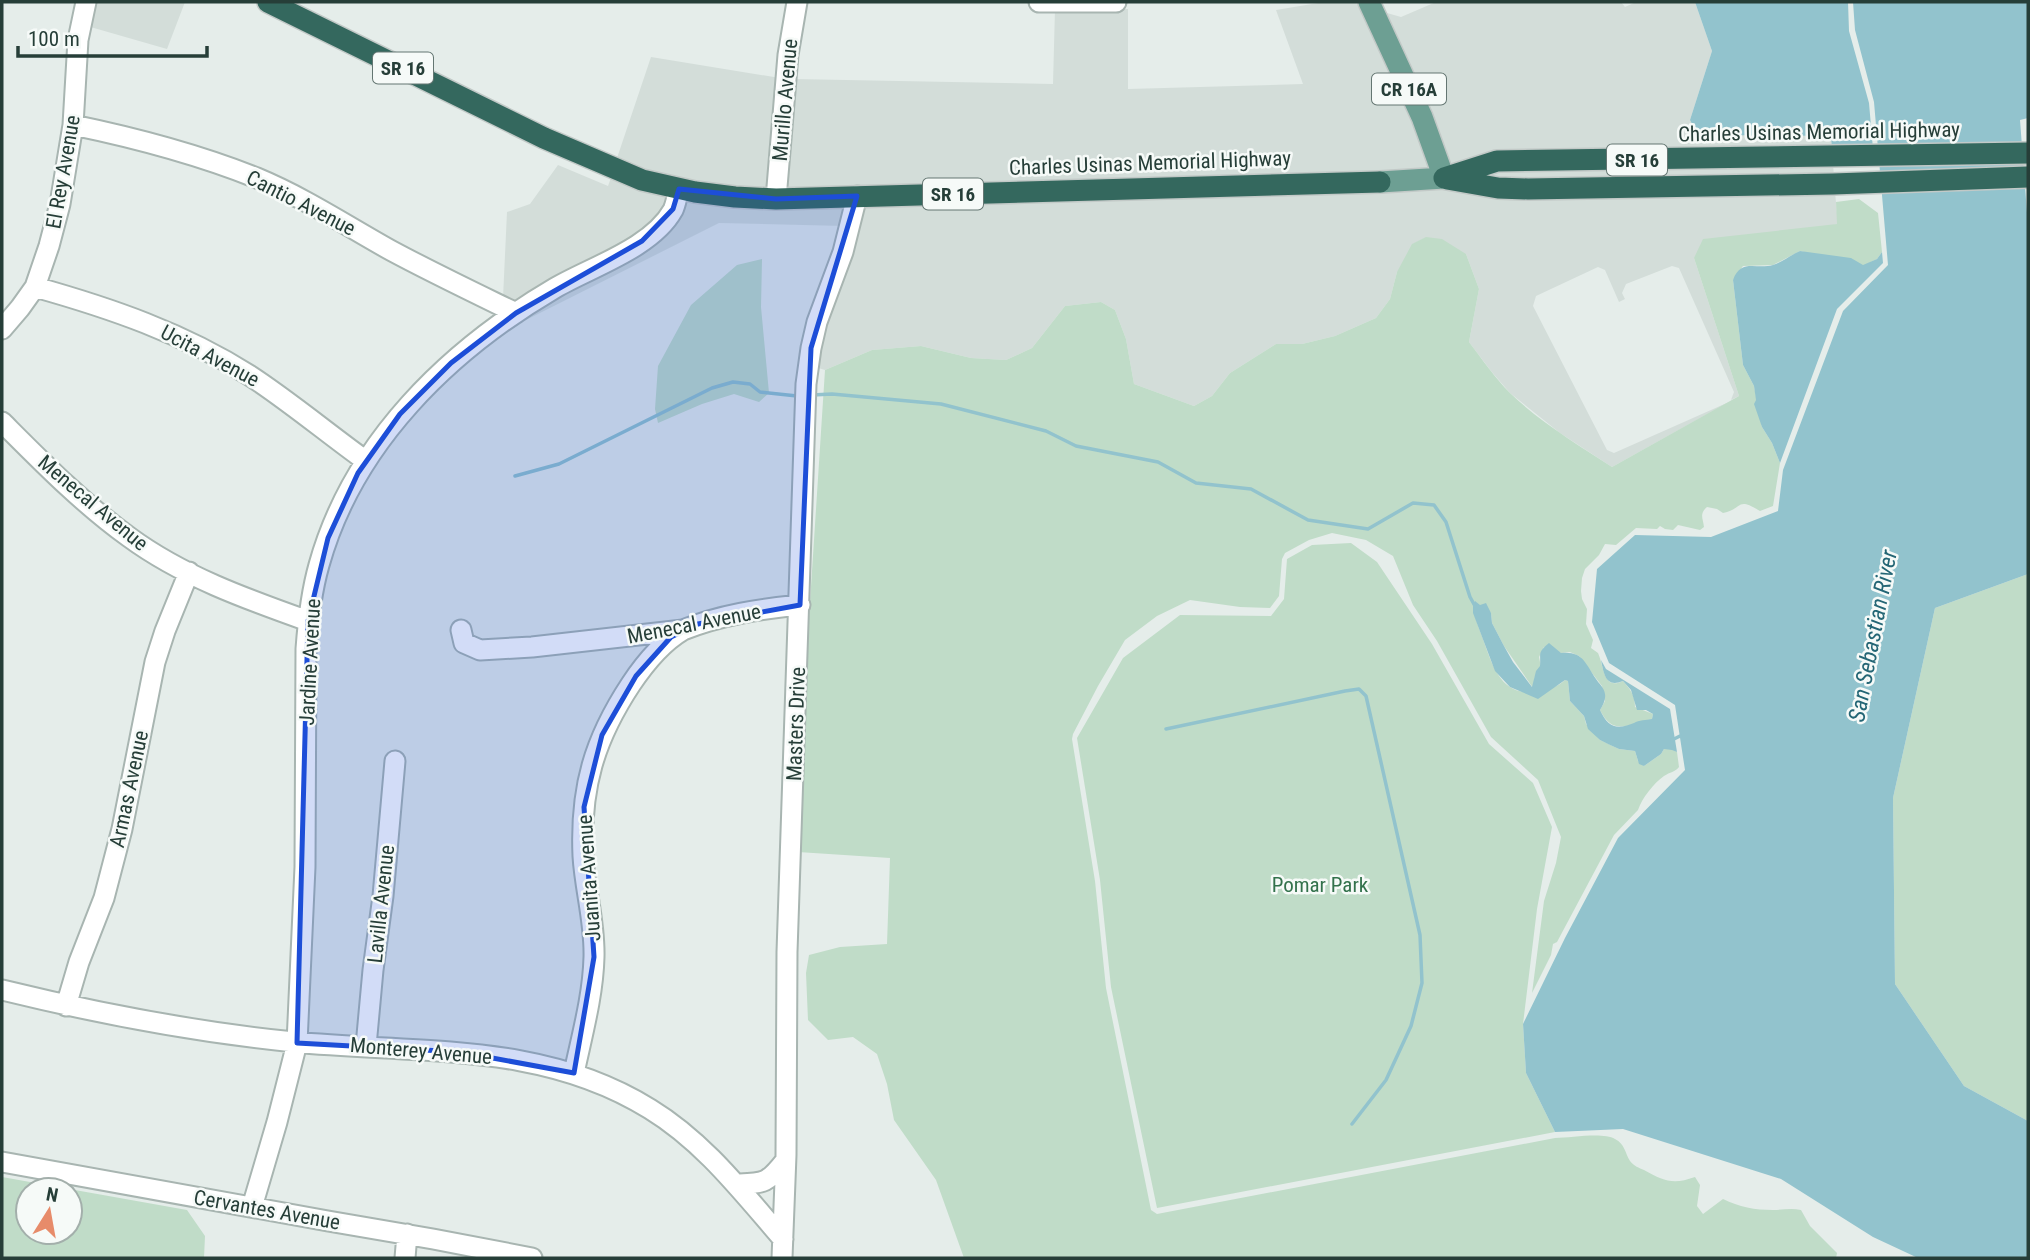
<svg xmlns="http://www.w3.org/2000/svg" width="2030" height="1260" font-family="'Roboto Condensed',sans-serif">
  <rect width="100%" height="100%" fill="#e5edea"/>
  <path fill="#d3ddd9" d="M93 2H185L167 49 87 26Z
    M1324 2H1352L1363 5 1435 171 783 191 793 79 1053 84 1055 9H1128V89L1303 84 1276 10Z
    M1436 2H1621L1625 7 1636 2H1695L1712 51 1690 120 1698 134 1831 136 1832 150 1448 169 1380 11 1401 17Z
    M651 57 780 78 771 192 680 182 616 161Z
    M1833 164 1834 177 1529 182 1474 176 1498 169Z
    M558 165 608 186 612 175 671 194 668 206 639 235 516 305 503 298 507 212 530 204Z
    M1439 186 1835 192 1838 224 1694 258 1739 396 1731 400 1734 392 1679 268 1672 266 1626 284 1622 293 1625 299 1619 302 1605 270 1598 267 1536 296 1533 306 1607 450 1614 453 1729 402 1612 467 1560 433 1510 393 1491 371 1469 342 1479 289 1466 254 1397 272 1390 299 1376 318 1335 336 1302 344H1276L1230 373 1212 396 1194 406 1134 384 1126 339 1115 310 1101 302 1065 306 1032 348 1006 360 971 358 921 346 872 350 825 370 815 367 817 349 862 204Z
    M683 197 849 204 844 226 719 223 522 322 521 319 588 278Z"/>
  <path fill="#c0dcc8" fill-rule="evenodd" d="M1859 199 1878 213 1882 252 1877 259 1863 266 1800 251 1773 265 1743 266 1733 280 1743 365 1754 386 1762 427 1772 443 1780 463 1773 506 1760 511C1736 496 1743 509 1723 513L1717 509 1707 507C1699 514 1703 518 1704 527L1700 530 1678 525 1673 530 1665 529 1660 526 1657 529 1636 528 1616 545 1605 544 1599 555 1585 569 1582 578 1581 591 1582 599 1587 609 1586 624 1593 640 1591 648 1598 653C1604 666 1603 691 1623 681 1630 689 1635 695 1635 707L1653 714 1652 719C1630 724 1613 737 1600 710L1605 701 1602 686 1579 656 1570 652 1561 653 1544 647 1539 657 1541 667 1535 676 1533 688 1504 646 1492 623 1491 613 1475 602C1473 616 1478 625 1483 639 1493 668 1503 700 1540 690 1550 688 1558 687 1565 680L1568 681 1570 701 1584 716 1586 724 1600 740 1619 749 1635 751 1638 761 1644 766 1661 754 1664 749H1672L1677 752 1679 767C1675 772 1670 772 1664 776 1654 783 1642 798 1638 810L1614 835 1557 942 1553 944 1551 955 1532 993 1544 901 1556 863 1561 837 1538 780 1491 737 1437 641 1413 605 1393 556 1366 540 1332 533 1309 540 1285 553 1282 559 1279 596 1270 608 1240 607 1190 600 1157 616 1125 640 1098 686 1073 734 1072 739 1095 881 1106 988 1151 1210 1157 1214 1555 1138C1571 1138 1603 1132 1615 1139 1625 1144 1625 1153 1630 1161 1634 1166 1639 1168 1644 1170 1664 1181 1673 1185 1695 1177L1700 1185 1697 1206 1703 1214 1723 1199C1739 1207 1755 1210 1773 1210 1783 1210 1791 1208 1801 1210L1810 1226 1837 1253 1836 1258H964L936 1180 894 1120 887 1084 877 1054 853 1037 828 1040 808 1020 806 973 809 955 840 947 887 944 890 858 798 852 801 741 825 370 872 350 921 346 971 358 1006 360 1032 348 1065 306 1101 302 1115 310 1126 339 1134 384 1194 406 1212 396 1230 373 1276 344H1302L1335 336 1376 318 1390 299 1397 272 1412 244 1426 237 1442 239 1466 254 1479 289 1469 342C1482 359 1495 378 1510 393 1540 422 1577 444 1612 467L1739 396 1694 258 1703 239 1837 224 1836 202Z
    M762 259 761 307 769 393 759 402 734 394 702 404 658 423 655 409 658 366 691 305 737 265Z
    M1351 543 1377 562 1432 644 1489 744 1533 783 1552 827 1537 909 1523 1024 1526 1073 1555 1132 1157 1208 1111 987 1100 880 1077 738 1123 658 1180 615 1271 616 1284 599 1287 559 1312 545Z
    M2028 574V1121L1964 1086 1895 984 1893 798 1935 608Z
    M2 1177 187 1210 205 1236 204 1258H2ZM28 1190H70V1232H28Z"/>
  <path fill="#92c3cd" d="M1695 2H1848L1849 31 1869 103 1873 149 1832 150 1831 136 1698 135 1690 120 1712 51Z
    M1853 2H2028V118L2020 120 2028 226V574L1935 608 1893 798 1895 984 1964 1086 2028 1121V1258H1918L1873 1237 1781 1179 1623 1129 1555 1132 1526 1073 1523 1024 1565 938 1618 838 1685 770 1675 705 1609 663 1592 622 1597 569 1635 535 1711 537 1778 511 1783 470 1843 311 1888 265 1874 102 1855 30Z
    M1800 251 1851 258 1863 265 1877 259 1882 252 1883 263 1837 309 1780 463 1772 443 1762 427 1754 404 1756 400 1754 386 1743 365 1733 280C1741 258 1756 270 1773 265 1782 262 1791 255 1800 251Z
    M1475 601 1480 605 1486 603 1491 613 1492 623 1504 646 1513 662 1532 687 1536 671 1540 666C1541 653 1537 653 1549 643L1561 653C1583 651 1585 663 1596 679 1599 684 1604 687 1605 694 1606 700 1603 705 1600 710 1608 728 1617 730 1634 723 1639 720 1646 720 1652 719L1653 714 1646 710H1637L1631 690 1623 681C1606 688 1604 675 1601 660L1606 669 1670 709 1677 752 1672 750 1664 749 1661 754 1644 766 1639 764 1635 751 1619 749 1608 744 1600 740 1588 729 1584 716 1570 701 1568 681 1565 680 1538 699 1510 687 1495 671 1473 613V606Z"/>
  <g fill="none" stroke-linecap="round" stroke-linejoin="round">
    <path stroke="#92c3cd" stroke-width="3.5" d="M812 395 832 394 941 404 1046 431 1076 446 1158 462 1196 483 1251 489 1308 520 1368 529 1413 503 1434 505 1446 522 1470 597 1475 606
      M515 476 559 464 712 388 733 382 750 384 760 392 797 396
      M1166 729 1345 691 1359 689 1366 696 1420 935 1422 983 1411 1026 1386 1080 1352 1124
      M1672 740 1680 736"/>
    <g stroke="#a8b5b1" stroke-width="23">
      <path id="minor" d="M1039 2H1116
        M73 125C136 138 197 154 257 178 305 198 347 226 392 251 433 273 475 293 516 313
        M776 199 788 55 797 2
        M35 287C110 308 183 333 249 375 289 401 327 433 366 461
        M2 329 20 308 35 287 49 246 60 204 73 125 78 40 86 2
        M2 422C42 462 83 504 129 537 182 576 246 599 308 621
        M461 630 464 643 480 650 532 647 683 630C720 615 760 609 800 605
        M2 990C100 1014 194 1032 294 1042 417 1054 541 1041 650 1109 704 1142 742 1192 783 1239
        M66 1006 79 962 104 898 122 829 155 662 165 631 189 572
        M366 1046 373 970 383 896 395 761
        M574 1073C582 1035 593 996 594 957 595 922 585 890 583 856 580 788 594 740 631 684 645 663 661 643 683 630
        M2 1162 328 1221 433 1239 532 1258
        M736 1184C764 1183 767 1184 785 1161
        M252 1207 277 1122 297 1043 305 867 306 649C308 621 311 593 319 565 353 443 448 351 555 288 591 267 652 248 673 210 676 204 677 195 679 189
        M405 1258 407 1234
        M782 1258 786 1155 787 952 806 384 811 348 817 322 843 252 857 196"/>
    </g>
    <g stroke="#c2c9c7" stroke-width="24">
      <path id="major" d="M1369 2 1422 117 1444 178 1380 182"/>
    </g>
    <g stroke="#c2c9c7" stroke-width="24">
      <path id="highway" d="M268 2 544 138 642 180 695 192 735 197 776 199 1380 182
        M1444 178 1497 161 2028 153
        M1447 179 1498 188 1528 189 1833 184 2028 177"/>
    </g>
    <use href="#minor" stroke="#fff" stroke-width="19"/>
    <use href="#major" stroke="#6d9f93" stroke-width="21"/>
    <use href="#highway" stroke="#34685e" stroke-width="21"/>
  </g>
  <path fill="#1d4ed8" fill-opacity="0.2" stroke="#1d4ed8" stroke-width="5" stroke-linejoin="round" d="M679 189 776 199 857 196 811 348 800 605 698 624 671 637 636 676 602 735 584 807 594 957 574 1073 460 1052 297 1043 308 621 328 538 358 473 400 414 451 363 516 313 642 241 673 209Z"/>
  <g text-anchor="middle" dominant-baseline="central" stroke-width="5" stroke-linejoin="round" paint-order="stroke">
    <g fill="#f6faf8" stroke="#647672" stroke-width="2">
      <rect x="373" y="52.5" width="60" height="31" rx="5"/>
      <rect x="1372" y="73.5" width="74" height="31" rx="5"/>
      <rect x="1607" y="144.5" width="60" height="31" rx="5"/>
      <rect x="923" y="178.5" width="60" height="31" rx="5"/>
    </g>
    <g font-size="19" font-weight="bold" fill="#263e38">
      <text x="403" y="68">SR 16</text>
      <text x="1409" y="89">CR 16A</text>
      <text x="1637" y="160">SR 16</text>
      <text x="953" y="194">SR 16</text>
    </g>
    <g font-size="21" fill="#263e38" stroke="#f6faf8">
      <text transform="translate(785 100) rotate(-85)">Murillo Avenue</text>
      <text transform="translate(1819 132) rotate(-1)">Charles Usinas Memorial Highway</text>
      <text transform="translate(1150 163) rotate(-2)">Charles Usinas Memorial Highway</text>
      <text transform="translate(63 172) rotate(-80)">El Rey Avenue</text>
      <text transform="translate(301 203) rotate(27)">Cantio Avenue</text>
      <text transform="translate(210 356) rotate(28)">Ucita Avenue</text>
      <text transform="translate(93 503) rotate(40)">Menecal Avenue</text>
      <text transform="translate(694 624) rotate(-11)">Menecal Avenue</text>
      <text transform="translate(310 662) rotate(-87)">Jardine Avenue</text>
      <text transform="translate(796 724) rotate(-88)">Masters Drive</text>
      <text transform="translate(129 789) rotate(-78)">Armas Avenue</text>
      <text transform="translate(589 878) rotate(-94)">Juanita Avenue</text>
      <text transform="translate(381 904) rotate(-84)">Lavilla Avenue</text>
      <text transform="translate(421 1051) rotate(5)">Monterey Avenue</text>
      <text transform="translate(267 1210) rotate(10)">Cervantes Avenue</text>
    </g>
    <g font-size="21" fill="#33724c" stroke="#f6faf8">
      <text x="1320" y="885">Pomar Park</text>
    </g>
    <g font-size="23" font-style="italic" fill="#246675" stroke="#f6faf8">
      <text transform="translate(1873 636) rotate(-79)">San Sebastian River</text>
    </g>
  </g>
  <rect width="2030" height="1260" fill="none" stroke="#263e38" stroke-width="7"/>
  <g transform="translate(49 1211) rotate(11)"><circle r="33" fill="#f6faf8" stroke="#a3afab" stroke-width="2"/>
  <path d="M0-5L12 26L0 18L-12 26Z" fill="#e78b6a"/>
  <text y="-10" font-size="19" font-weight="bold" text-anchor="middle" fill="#263e38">N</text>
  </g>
  <path d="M18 46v10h189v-10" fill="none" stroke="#263e38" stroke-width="3.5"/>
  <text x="28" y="46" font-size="21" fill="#263e38" stroke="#f6faf8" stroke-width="5" paint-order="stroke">100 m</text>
</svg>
